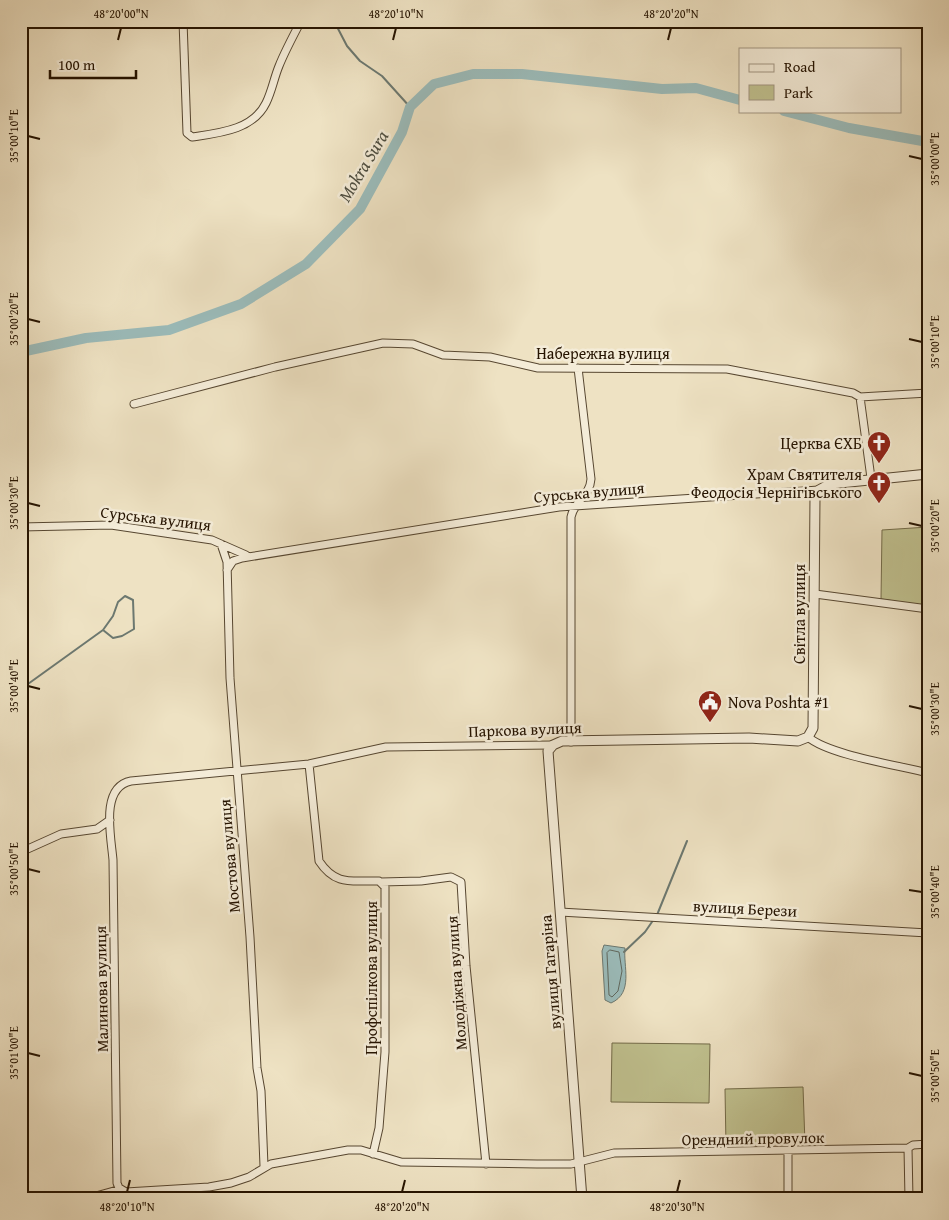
<svg xmlns="http://www.w3.org/2000/svg" width="949" height="1220" font-family="'Gentium Book Plus',serif">
  <rect width="100%" height="100%" fill="#eee2c3"/>
  <filter id="stains"><feTurbulence type="fractalNoise" baseFrequency=".004" numOctaves="4"/><feColorMatrix values="0 0 0 0 .2 0 0 0 0 .09 0 0 0 0 .02 0 0 0 .5 -.17"/></filter>
  <radialGradient id="worn" r=".72"><stop offset=".6" stop-color="#630" stop-opacity="0"/><stop offset="1" stop-color="#630" stop-opacity=".3"/></radialGradient>
  <path fill="#c0c18f" stroke="#726a48" d="M928 527V606L881 599 882 530Z
    M612 1043 710 1044 709 1103 611 1102Z
    M803 1087 805 1144 726 1146 725 1089Z"/>
  <path fill="#9bbcbb" stroke="#6c7870" d="M604 945 625 948C623 966 634 993 611 1003L605 1000 602 951Z"/>
  <g fill="none" stroke-linecap="round" stroke-linejoin="round">
    <path stroke="#60685e" stroke-width="1" d="M610 950 619 952 622 971 618 991 612 997 609 995 607 953Z"/>
    <path stroke="#6c7870" stroke-width="2" d="M334 21 347 46 360 61 382 76 410 107
      M21 689 103 630 113 616 118 602 125 596 133 600 134 629 122 636 113 638 103 630
      M657 915 687 841
      M624 952 645 932 654 919"/>
    <path stroke="#9bbcbb" stroke-width="10" d="M784 111 849 128 928 142
      M21 352 86 338 169 330 241 304 306 264 360 209 402 132 410 107 434 84 473 74H522L662 89 696 88 740 100"/>
    <g stroke="#574731" stroke-width="9">
      <path id="minor" d="M183 21 187 133 192 137C219 133 253 130 266 103 272 91 274 78 279 66 285 51 293 36 301 21
        M860 397 871 478
        M134 404 275 367 383 343 413 344 443 355 490 357 538 368 727 369 853 393 860 397 928 393
        M21 527 111 525 212 540 246 555
        M221 544 227 562 230 678 250 937 257 1068 261 1091 264 1166
        M227 570 233 561 242 558 559 507 819 490
        M815 594 928 609
        M808 737C829 755 897 765 928 773
        M571 742V517C574 501 590 496 591 479L578 368
        M553 745 386 747 309 764 131 781C100 787 111 836 113 860L117 1183 119 1188 126 1192 209 1187 231 1183 249 1177 271 1164 348 1150H361L401 1162 537 1164H571L614 1153 908 1148 913 1145 928 1144
        M309 764 319 861C336 887 353 880 379 881L385 887V1052L379 1128 373 1154
        M21 852 61 834 97 829 110 820
        M381 882 421 881 451 877 461 882 466 966 486 1164
        M560 912 928 933
        M908 1148 909 1199
        M788 1152V1199
        M85 1199 121 1189"/>
    </g>
    <g stroke="#574731" stroke-width="11">
      <path id="tertiary" d="M582 1199 548 751 553 745 562 741 749 738 798 741 808 737 813 728 815 497 819 490 830 484 928 474"/>
    </g>
    <use href="#minor" stroke="#f4ecd8" stroke-width="7"/>
    <use href="#tertiary" stroke="#f4ecd8" stroke-width="9"/>
  </g>
  <path fill="none" stroke="#251300" stroke-width="2" d="M118 40 121 28M393 40 396 28M668 40 671 28M28 136 40 139M909 156 922 159M28 319 40 322M909 339 922 342M28 503 40 506M909 523 922 526M28 686 40 689M909 706 922 709M28 869 40 872M909 890 922 892M28 1053 40 1056M909 1073 922 1076M127 1192 130 1180M402 1192 405 1180M677 1192 680 1180"/>
  <defs>
    <g id="church-pin" transform="scale(1.25)"><path d="M0 17L-7.5 6A9.5 9.5 0 1 1 7.5 6Z" fill="#8f2418" stroke="#f4ecd8"/><path d="M-1.2-6h2.4v3.5h3.3v2.4h-3.3V6h-2.4V-.1h-3.3v-2.4h3.3Z" fill="#fff"/></g>
    <g id="civic-pin" transform="scale(1.25)"><path d="M0 17L-7.5 6A9.5 9.5 0 1 1 7.5 6Z" fill="#8f2418" stroke="#f4ecd8"/><path d="M-.6-6.5H3V-4.5H.6V-3L4-1V1h2V6H-6V1h2V-1L-.6-3ZM-1.2 2.5V6h2.4V2.5Z" fill="#fff"/></g>
  </defs>
  <g fill-rule="evenodd">
    <use href="#church-pin" x="879" y="443"/>
    <use href="#church-pin" x="879" y="483"/>
    <use href="#civic-pin" x="710" y="702"/>
  </g>
  <g text-anchor="middle" dominant-baseline="central" stroke-width="5" stroke-linejoin="round" paint-order="stroke">
    <g font-size="16" fill="#251300" stroke="#f4ecd8">
      <text x="603" y="353">Набережна вулиця</text>
      <text transform="translate(589 492) rotate(-5)">Сурська вулиця</text>
      <text transform="translate(156 518) rotate(7)">Сурська вулиця</text>
      <text transform="translate(799 614) rotate(-90)">Світла вулиця</text>
      <text transform="translate(525 729) rotate(-2)">Паркова вулиця</text>
      <text transform="translate(229 856) rotate(-95)">Мостова вулиця</text>
      <text transform="translate(745 908) rotate(3)">вулиця Берези</text>
      <text transform="translate(550 972) rotate(-95)">вулиця Гагаріна</text>
      <text transform="translate(371 978) rotate(-90)">Профспілкова вулиця</text>
      <text transform="translate(456 983) rotate(-94)">Молодіжна вулиця</text>
      <text transform="translate(101 989) rotate(-91)">Малинова вулиця</text>
      <text transform="translate(753 1138) rotate(-1)">Орендний провулок</text>
    </g>
    <g font-size="16" fill="#251300" stroke="#f4ecd8" text-anchor="end">
      <text x="862" y="443">Церква ЄХБ</text>
      <text x="862" y="474">Храм Святителя<tspan x="862" dy="18">Феодосія Чернігівського</tspan></text>
      <text x="728" y="702" text-anchor="start">Nova Poshta #1</text>
    </g>
    <g font-size="18" font-style="italic" fill="#4e4e41" stroke="#f4ecd8">
      <text transform="translate(363 166) rotate(-59)">Mokra Sura</text>
    </g>
  </g>
  <rect width="949" height="1220" fill="none" stroke="#eee2c3" stroke-width="55"/>
  <rect x="739" y="48" width="162" height="65" fill="#f4ecd8" stroke="#a19582"/>
  <rect x="749" y="64" width="25" height="8" fill="#f4ecd8" stroke="#a19582"/>
  <text x="784" y="72" font-size="15" fill="#251300">Road</text>
  <rect x="749" y="85" width="25" height="15" fill="#c0c18f" stroke="#a19582"/>
  <text x="784" y="98" font-size="15" fill="#251300">Park</text>
  <path d="M50 70v8h86v-8" fill="none" stroke="#251300" stroke-width="2.5"/>
  <text x="58" y="70" font-size="15" fill="#251300" stroke="#f4ecd8" stroke-width="4" paint-order="stroke">100 m</text>
  <rect x="28" y="28" width="894" height="1164" fill="none" stroke="#251300" stroke-width="2"/>
  <g font-size="12" text-anchor="middle" fill="#251300">
    <text x="121" y="18">48°20'00"N</text>
    <text x="396" y="18">48°20'10"N</text>
    <text x="671" y="18">48°20'20"N</text>
    <text transform="translate(14 136) rotate(-90)" y="4">35°00'10"E</text>
    <text transform="translate(935 159) rotate(-90)" y="4">35°00'00"E</text>
    <text transform="translate(14 319) rotate(-90)" y="4">35°00'20"E</text>
    <text transform="translate(935 342) rotate(-90)" y="4">35°00'10"E</text>
    <text transform="translate(14 503) rotate(-90)" y="4">35°00'30"E</text>
    <text transform="translate(935 526) rotate(-90)" y="4">35°00'20"E</text>
    <text transform="translate(14 686) rotate(-90)" y="4">35°00'40"E</text>
    <text transform="translate(935 709) rotate(-90)" y="4">35°00'30"E</text>
    <text transform="translate(14 869) rotate(-90)" y="4">35°00'50"E</text>
    <text transform="translate(935 892) rotate(-90)" y="4">35°00'40"E</text>
    <text transform="translate(14 1053) rotate(-90)" y="4">35°01'00"E</text>
    <text transform="translate(935 1076) rotate(-90)" y="4">35°00'50"E</text>
    <text x="127" y="1211">48°20'10"N</text>
    <text x="402" y="1211">48°20'20"N</text>
    <text x="677" y="1211">48°20'30"N</text>
  </g>
  <rect width="100%" height="100%" filter="url(#stains)"/>
  <rect width="100%" height="100%" fill="url(#worn)"/>
</svg>
